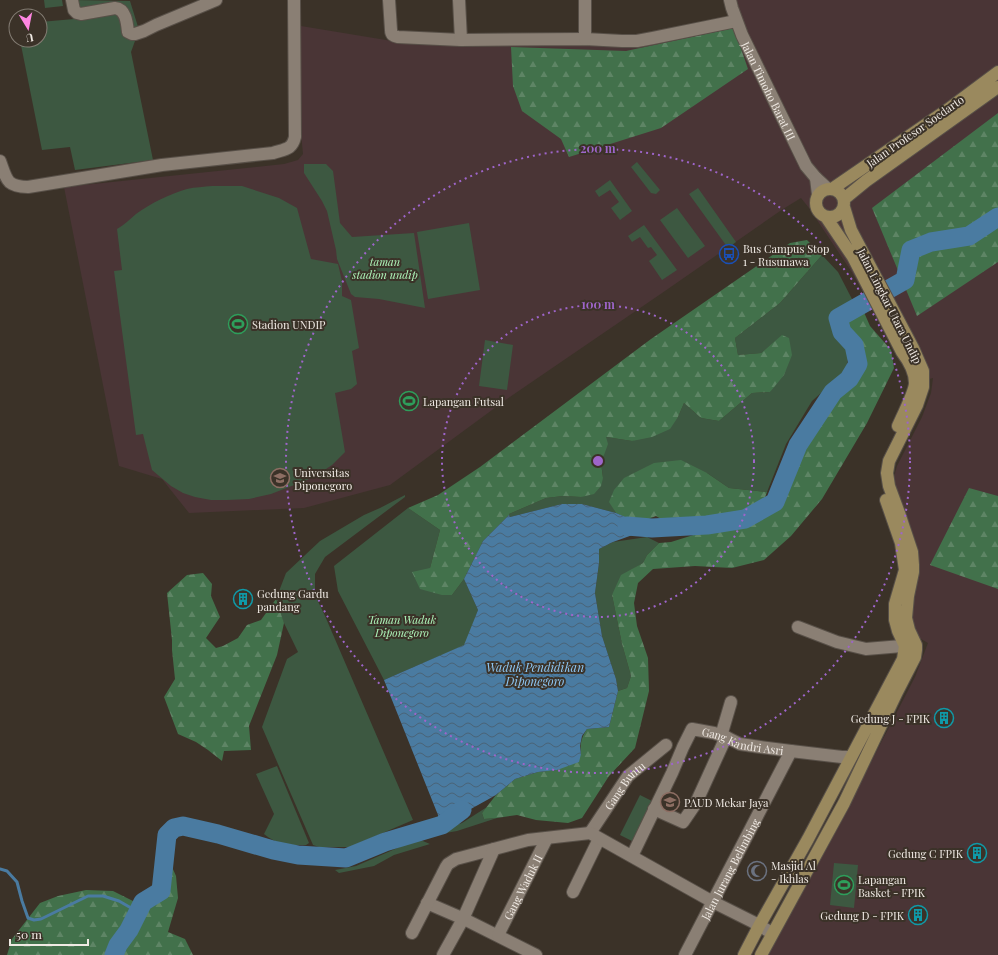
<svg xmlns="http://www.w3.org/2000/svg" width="998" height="955" font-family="'Playfair Display',serif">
  <defs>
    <pattern id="forest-firs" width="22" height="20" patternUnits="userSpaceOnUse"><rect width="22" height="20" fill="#42714b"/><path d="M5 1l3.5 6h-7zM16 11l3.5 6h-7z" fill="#5e8565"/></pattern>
    <pattern id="water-waves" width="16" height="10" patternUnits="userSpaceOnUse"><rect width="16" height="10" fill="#4a7ba1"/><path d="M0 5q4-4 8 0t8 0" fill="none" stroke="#496377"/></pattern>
  </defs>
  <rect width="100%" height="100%" fill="#3b3228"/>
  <path fill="#4a3536" d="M736 0H998V955H768L869 766 915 677 928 643 916 636 910 620 916 586V552L896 487 894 477 897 466 922 417 931 393 933 378 915 383 851 271 809 208 801 198 783 209 665 291 507 399 390 485 304 508 189 513 162 479 119 466 64 187 284 164 298 160 303 154 298 102 301 26 392 41 509 44 579 45 635 44 732 24Z"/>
  <path fill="#3d5841" d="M44 0H62L63 6 45 8Z
    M72 0 130 1 139 30 131 52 153 160 75 170 70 147 42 150 20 40H40V22L74 19Z
    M637 162 660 190 656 194 651 193 631 167Z
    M304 164H326L333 171 340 223 352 237 414 233 425 308 379 299 355 297 351 294 337 259 336 250 327 211 322 201 304 173Z
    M610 180 632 211 620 220 611 208 619 202 610 190 599 197 595 191Z
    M212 186H242L279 198 297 208 311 259 338 264 342 281V296L351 300 359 348 352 351 357 384 351 389 335 393 345 452 332 465 323 471 307 480 271 494 249 499 227 500H211L195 497 183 493 171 486 152 470 143 434 136 435 114 271 122 270 117 229C124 225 130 219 136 214 151 203 170 194 187 189 195 187 204 187 212 186Z
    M698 188 736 242 728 248 689 194Z
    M677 208 705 246 688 258 660 220Z
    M469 223 480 290 428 299 417 232Z
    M644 225 677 270 662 280 649 261 657 255 651 247 648 248 640 237 632 242 628 236Z
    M822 255 838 272 853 301 831 315 838 336 849 350 846 373 830 385 812 401 786 444 767 492 729 488 707 473 610 502 616 513 582 504H562L510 517 509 515V514L546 498 563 496 581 497 603 478 601 462 603 458 606 437 632 441 678 417 684 403 701 418 719 421 752 393 770 392 782 336 761 353 738 355 735 338 780 303Z
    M485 340 513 345 507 390 479 386Z
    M405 495V497L325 557 315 574V595L325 616 413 820 350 847H319L313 845 262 727 287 659 298 652 283 621 276 599 286 573 320 541 364 515 380 508Z
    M408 508 440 530 430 568 452 595 464 579 478 610 465 645 384 680 338 591 334 566Z
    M647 537 659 543 647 555 643 563 633 569 612 595 622 644 631 676 627 688 618 691 616 679 602 636 595 593 599 563V549L613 542Z
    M277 766 309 843 306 845C288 845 279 846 264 834L274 814 256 774Z
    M640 795 654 802 634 842 620 835Z
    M487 807 482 813 484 819 497 818 457 831 434 835 432 832 462 823Z
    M418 839 430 844 394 855 374 866 339 873 335 870 356 866Z
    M834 863 858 865 854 908 830 905Z"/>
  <path fill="url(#forest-firs)" d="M734 28 748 69 661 128 569 157 561 139 522 111 513 86 511 47 626 51Z
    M998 113V262L917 316 872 208Z
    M807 240 822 255 780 303 735 338 738 355 761 353 782 335 789 338 792 355 784 375 770 392 752 393 719 421 701 418 684 403 678 417 670 429 652 437 632 441 606 437 608 444 601 463 603 478 601 486 594 494 581 497 563 496 546 498 509 514V515L483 541 464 579 452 595H442L420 589 412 572 430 568 440 530 408 508 438 495 480 467 651 339 790 243Z
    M863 310 870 326 891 350 894 368 867 423 822 499 791 536 764 560 732 568 695 566 653 569 638 583 634 603 637 626 648 658 649 691 635 748 609 776 582 818 568 823 536 820 517 815 497 818 484 819 482 813 496 795 515 779 538 772 557 770 581 754C580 744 581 738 587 729L609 727 618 691 627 688 631 676 622 644 612 595 621 575 643 563 647 555 659 543 671 542 703 532 748 522 781 506 802 450 837 399 852 384 861 366 855 337 845 323Z
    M681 460 707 473 729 488 767 492 764 500 751 510 736 515 703 521 666 522 656 516 638 523 616 513 609 502 614 490 624 478 654 463Z
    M969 488 998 496V589L930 565Z
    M203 573 212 584 211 596 220 617 206 638 216 648 223 646 238 638 247 625 261 620 276 599 284 623 277 655 249 726 251 750 224 751 222 761 208 750 196 742 178 734 164 697 175 679 172 650V640L167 593 187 575Z
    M172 867 176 876 178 898 168 932 185 939 193 955H7L12 939 40 903 58 896 86 890 113 891 135 902 157 889 158 873Z"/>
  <path fill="url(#water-waves)" d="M562 504H582L616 513 652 528 613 542 599 549V563L595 593 602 636 616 679 618 691 609 727 587 729 582 736 580 746 581 754 579 762 557 770 538 772 515 779 496 795 442 825 384 680 464 645 478 610 464 579 483 541 509 515 510 517Z"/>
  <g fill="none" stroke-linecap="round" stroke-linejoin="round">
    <path stroke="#4a7ba1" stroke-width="3" d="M0 869 7 871 17 882 22 901 28 918 34 920 41 919 88 896H103L119 901 138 912"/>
    <path stroke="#4a7ba1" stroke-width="19" d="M627 526 652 528 707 525 745 519 775 502 798 445 833 392 849 379 858 364 854 345 842 332 838 318 905 280 911 250 931 242 969 236 998 217
      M114 955 118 945 129 930 143 902 161 891 167 835 174 828 183 826 218 834 273 850 298 855 346 858 385 842 442 825 462 810"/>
    <g stroke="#585048" stroke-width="14">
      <g id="street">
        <path d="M72 0 74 10 77 13 81 14 115 8C126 9 127 23 128 32L132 34H135L144 31 156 25 216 0"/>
        <path d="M389 0 391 30C391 35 393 36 398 37L461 40"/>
        <path d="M459 0 461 40 585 39 622 41H637L653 38 736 21"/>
        <path d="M585 0V39"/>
        <path id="s1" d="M730 0 732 8 742 35 806 166 816 178 828 189"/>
        <path d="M0 161C7 180 6 186 28 187L162 165 273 153C285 149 292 150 295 137L294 0"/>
        <path d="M816 178 818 195"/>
        <path d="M798 627 837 642 866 649 914 645"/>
        <path d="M721 736 731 702"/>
        <path d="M654 809 683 822 696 803 726 737"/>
        <path id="s2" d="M590 833 628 776 666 745"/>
        <path id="s3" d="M632 856 672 773 683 747 692 729 714 733 726 737 740 744 760 747 791 751"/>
        <path d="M573 892 599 839"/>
        <path d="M427 903 464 919 536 955"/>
        <path d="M412 933 446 867 448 864 456 859 528 840 590 833 713 902 753 922 772 933"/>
        <path id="s4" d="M498 935 547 838"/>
        <path d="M443 955 463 919 494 849"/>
        <path id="s5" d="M685 955 791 751 842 757H851"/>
      </g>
    </g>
    <g stroke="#585048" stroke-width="14">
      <path id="secondary" d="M816 203a14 14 0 1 1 28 0a14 14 0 1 1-28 0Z
        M832 189 947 110 998 72
        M844 199 866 181 998 87
        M826 217 853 257 902 352C908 360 915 372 915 383 915 391 902 417 898 426
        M744 955 759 926 808 839 903 659 905 646 898 631 895 620V604L905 570 901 543 886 500
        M761 955 844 803 897 692 915 657 916 650V645L909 630 906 618 908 596 913 572V565L912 552 899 513 889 486 887 473 889 461 917 405 923 387V371L913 348 851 230 844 207"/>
    </g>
    <use href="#street" stroke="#8a7f74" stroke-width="12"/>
    <use href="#secondary" stroke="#9a895e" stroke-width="12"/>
  </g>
  <g fill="none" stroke="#9e65ca" stroke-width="2" stroke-dasharray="2 4">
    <circle cx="598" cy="461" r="156"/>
    <circle cx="598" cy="461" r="312"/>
  </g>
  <defs>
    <g id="bus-ring" transform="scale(1)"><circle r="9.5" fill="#3b3228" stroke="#1a4fb4" stroke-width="1.5"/><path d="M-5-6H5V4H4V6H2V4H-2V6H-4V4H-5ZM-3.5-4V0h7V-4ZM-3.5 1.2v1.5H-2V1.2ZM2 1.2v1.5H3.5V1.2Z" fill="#1a4fb4"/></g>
    <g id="stadium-ring" transform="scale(1)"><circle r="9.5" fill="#3b3228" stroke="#2e9e5b" stroke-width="1.5"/><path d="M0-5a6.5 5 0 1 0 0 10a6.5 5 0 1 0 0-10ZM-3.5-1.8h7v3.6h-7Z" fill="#2e9e5b"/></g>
    <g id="university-ring" transform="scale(1)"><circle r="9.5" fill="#3b3228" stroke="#8d6e63" stroke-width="1.5"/><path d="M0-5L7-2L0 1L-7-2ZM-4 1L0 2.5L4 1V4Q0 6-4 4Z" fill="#8d6e63"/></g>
    <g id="building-ring" transform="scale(1)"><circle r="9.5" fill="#3b3228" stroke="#0f9aa8" stroke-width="1.5"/><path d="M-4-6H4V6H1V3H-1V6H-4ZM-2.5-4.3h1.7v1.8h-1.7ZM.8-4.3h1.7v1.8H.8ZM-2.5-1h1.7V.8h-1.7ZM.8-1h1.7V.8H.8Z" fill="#0f9aa8"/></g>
    <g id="school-ring" transform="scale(1)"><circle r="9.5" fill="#3b3228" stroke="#8d6e63" stroke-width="1.5"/><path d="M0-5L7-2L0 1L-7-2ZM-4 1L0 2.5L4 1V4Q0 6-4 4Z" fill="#8d6e63"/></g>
    <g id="mosque-ring" transform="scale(1)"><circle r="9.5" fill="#3b3228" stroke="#6b7280" stroke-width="1.5"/><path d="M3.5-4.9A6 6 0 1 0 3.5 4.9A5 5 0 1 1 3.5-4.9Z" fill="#6b7280"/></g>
  </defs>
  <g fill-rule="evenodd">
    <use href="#bus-ring" x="729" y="254"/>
    <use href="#stadium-ring" x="238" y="324"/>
    <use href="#stadium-ring" x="409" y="401"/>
    <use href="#university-ring" x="280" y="478"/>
    <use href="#building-ring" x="243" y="599"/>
    <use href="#building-ring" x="944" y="718"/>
    <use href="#school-ring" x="670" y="802"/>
    <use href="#building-ring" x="977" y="853"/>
    <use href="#mosque-ring" x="757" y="871"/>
    <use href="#stadium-ring" x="844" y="885"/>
    <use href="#building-ring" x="918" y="915"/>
  </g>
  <g text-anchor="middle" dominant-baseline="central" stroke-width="4" stroke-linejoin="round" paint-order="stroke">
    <g font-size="11" fill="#f0eae4" stroke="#3b3228">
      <text stroke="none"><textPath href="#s1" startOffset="99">Jalan Timoho Barat III</textPath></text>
      <text transform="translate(915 131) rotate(-35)">Jalan Profesor Soedarto</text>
      <text transform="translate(890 306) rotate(63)">Jalan Lingkar Utara Undip</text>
      <text stroke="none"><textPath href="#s3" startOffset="193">Gang Kandri Asri</textPath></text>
      <text stroke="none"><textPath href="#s2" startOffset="59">Gang Buntu</textPath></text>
      <text stroke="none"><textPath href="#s5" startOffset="97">Jalan Jurang Belimbing</textPath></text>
      <text stroke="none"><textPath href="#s4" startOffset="54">Gang Waduk II</textPath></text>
    </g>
    <g font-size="11" fill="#f0eae4" stroke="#3b3228" text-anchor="start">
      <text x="743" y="248">Bus Campus Stop<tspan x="743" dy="13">1 - Rusunawa</tspan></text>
      <text x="252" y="324">Stadion UNDIP</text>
      <text x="423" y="401">Lapangan Futsal</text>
      <text x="294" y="472">Universitas<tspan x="294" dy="13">Diponegoro</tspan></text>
      <text x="257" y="593">Gedung Gardu<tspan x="257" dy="13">pandang</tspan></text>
      <text x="930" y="718" text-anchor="end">Gedung J - FPIK</text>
      <text x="684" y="802">PAUD Mekar Jaya</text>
      <text x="963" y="853" text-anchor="end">Gedung C FPIK</text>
      <text x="771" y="865">Masjid Al<tspan x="771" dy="13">- Ikhlas</tspan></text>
      <text x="858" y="879">Lapangan<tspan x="858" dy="13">Basket - FPIK</tspan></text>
      <text x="904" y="915" text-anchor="end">Gedung D - FPIK</text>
    </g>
    <g font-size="11" font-style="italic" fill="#aff7bb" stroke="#3b3228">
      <text x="385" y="261">taman<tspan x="385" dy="13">stadion undip</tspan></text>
      <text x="402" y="619">Taman Waduk<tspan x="402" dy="13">Diponegoro</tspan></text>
    </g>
    <g font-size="12" font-style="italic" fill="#8ec7f4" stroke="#3b3228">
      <text x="535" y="667">Waduk Pendidikan<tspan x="535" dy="14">Diponegoro</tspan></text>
    </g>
  </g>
  <circle cx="598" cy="461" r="6" fill="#9e65ca" stroke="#3b3228" stroke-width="2"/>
  <g font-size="12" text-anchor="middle" font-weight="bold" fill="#9e65ca" stroke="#3b3228" stroke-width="4" stroke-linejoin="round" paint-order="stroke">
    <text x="598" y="153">200 m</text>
    <text x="598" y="309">100 m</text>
  </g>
  <g transform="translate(28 28) rotate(170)"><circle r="19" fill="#3b3228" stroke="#837c73"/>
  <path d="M0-3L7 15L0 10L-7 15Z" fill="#fe86e1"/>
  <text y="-6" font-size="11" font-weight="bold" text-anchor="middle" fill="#f0eae4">U</text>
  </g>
  <path d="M10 939v6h78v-6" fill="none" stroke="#f0eae4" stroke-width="2"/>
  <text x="16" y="939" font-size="12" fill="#f0eae4" stroke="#3b3228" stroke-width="3" paint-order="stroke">50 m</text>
</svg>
